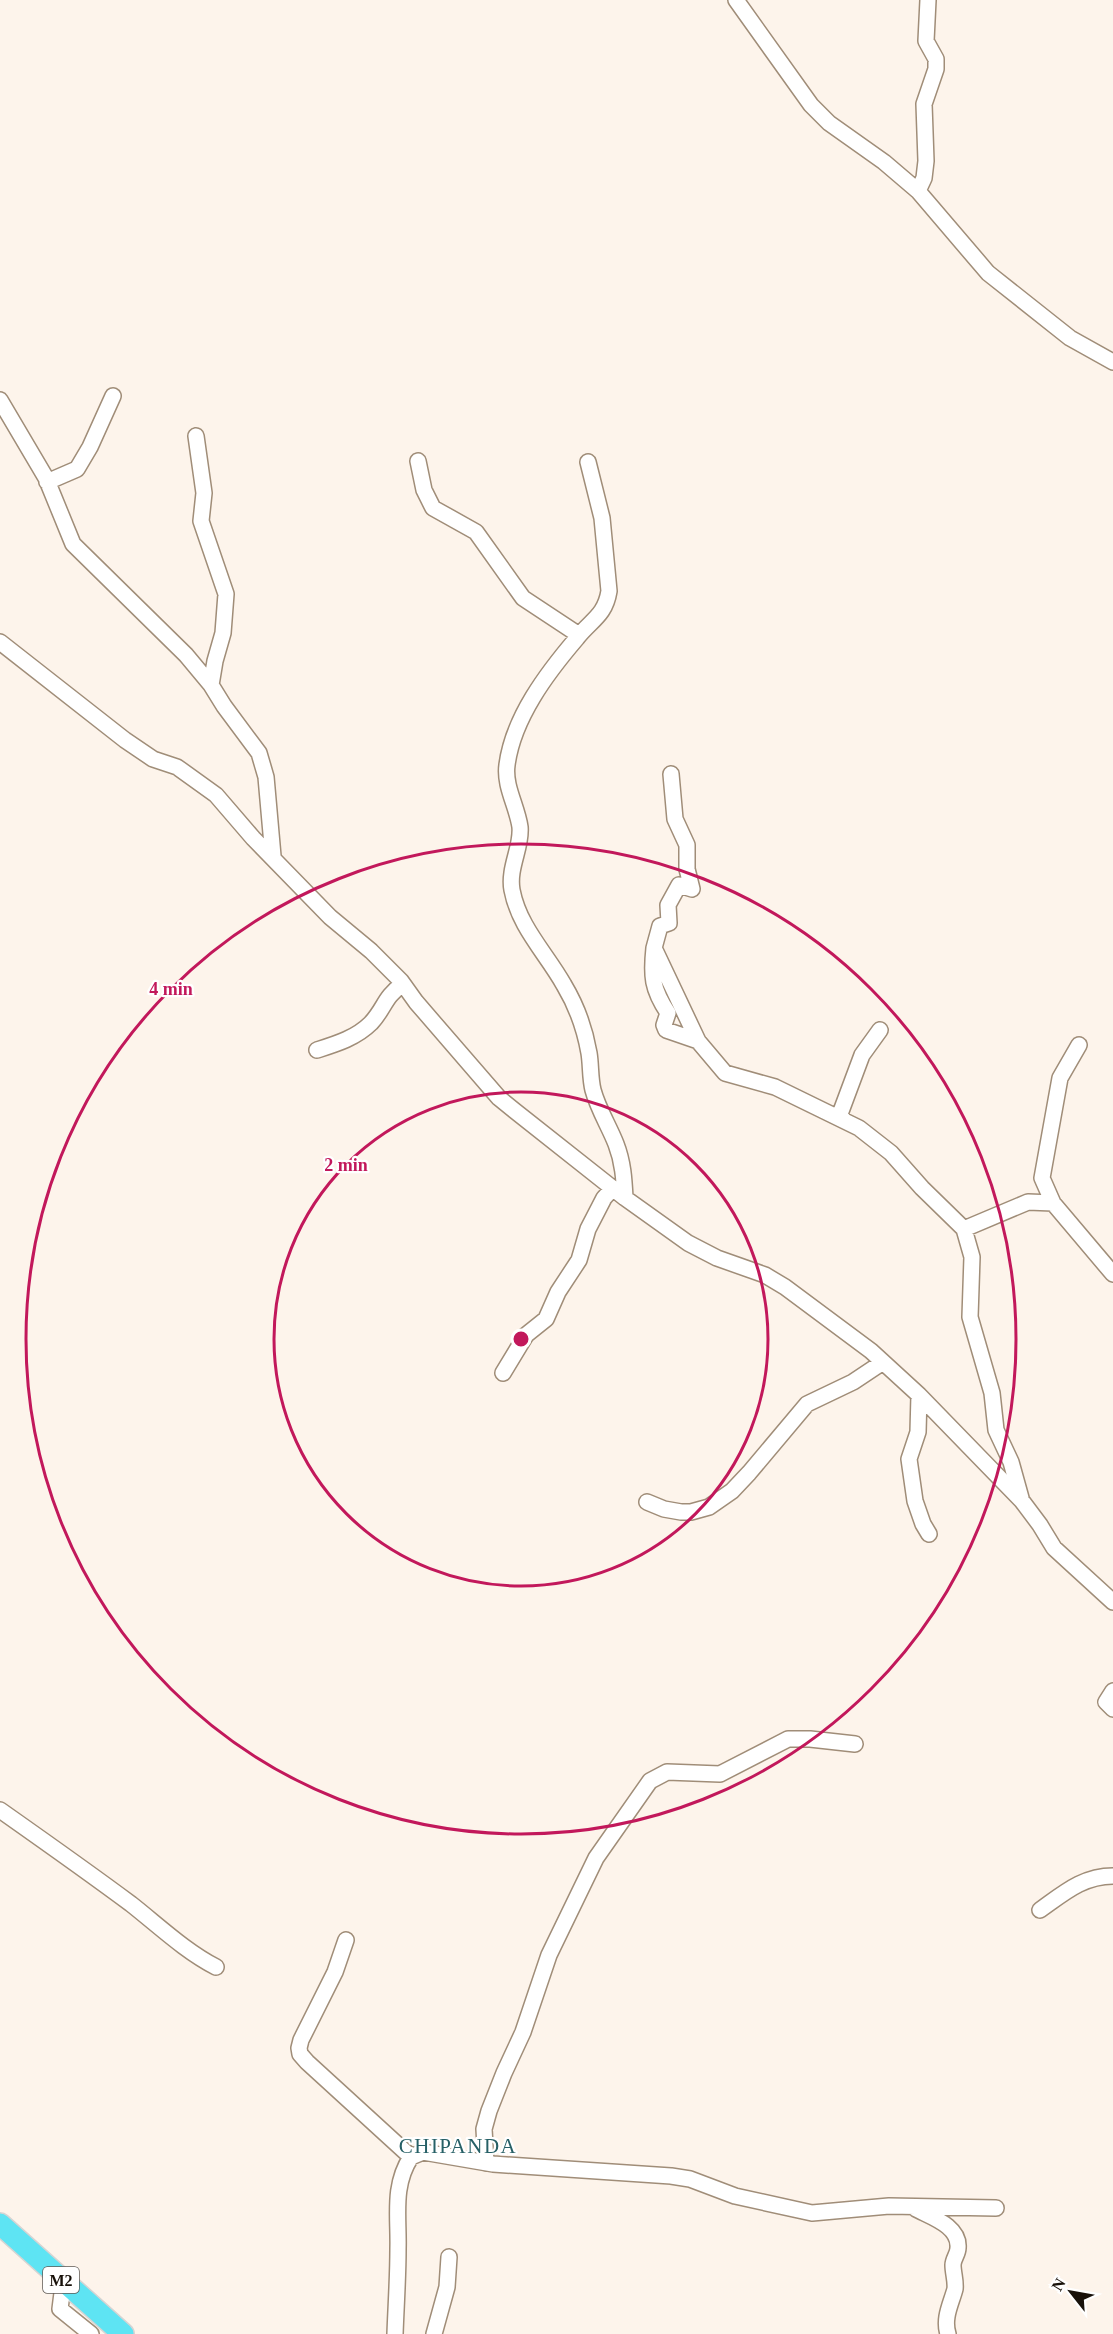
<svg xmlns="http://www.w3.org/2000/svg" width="1113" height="2334" font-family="'Times New Roman',serif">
  <rect width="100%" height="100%" fill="#fdf4eb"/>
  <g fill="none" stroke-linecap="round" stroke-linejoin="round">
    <g stroke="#a08d78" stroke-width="18">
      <path id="minor" d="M736 0 811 105 829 123 884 162 918 191 988 273 1070 338 1113 362
        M918 191 924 178 926 161 924 104 936 69V59L926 41 928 0
        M0 400 46 478 73 544 186 655 211 685 224 706 259 753 266 777 273 856
        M196 436 204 493 201 521 226 594 223 633 215 661 211 685
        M418 461 424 490 433 508 476 532 523 598 579 635
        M588 462 602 518 609 591C605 616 591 620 577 638 547 673 513 718 507 765 504 786 517 806 520 827 522 847 508 868 512 890 519 927 546 953 564 985 576 1005 585 1030 589 1053 591 1065 590 1078 593 1090 598 1109 609 1126 616 1144 623 1162 624 1179 625 1198
        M47 482 77 469 90 447 113 396
        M0 642 125 740 153 759 177 767 216 795 253 838 330 917 371 951 401 981 416 1002 499 1098 515 1111 625 1198 688 1243 717 1258 765 1275 785 1287 871 1351 919 1395 1022 1501 1040 1525 1054 1548 1113 1602
        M671 774 675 819 687 845V869L692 889 679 885 668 905 669 923 660 926 654 948 698 1041 725 1073 775 1087 859 1128 891 1153 922 1188 964 1229 972 1257 970 1317 992 1393 996 1430 1011 1462 1021 1498
        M654 948C651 976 652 989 668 1013L664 1025 666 1030 698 1041
        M1079 1045 1060 1078 1042 1178 1053 1203 1113 1274
        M317 1050C336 1044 356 1038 371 1023 385 1008 384 997 403 984
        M843 1119 840 1114 862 1055 880 1030
        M964 1229 1028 1202 1053 1203
        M503 1373 526 1335 546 1319 558 1292 579 1260 588 1229 604 1198 613 1188
        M919 1395 918 1432 909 1459 915 1501 923 1524 929 1534
        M647 1502 664 1509 681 1512H691L709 1507 732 1491 749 1473 807 1404 853 1382 883 1362
        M1113 1691 1106 1702 1113 1709
        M0 1810C44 1841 88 1872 131 1904 159 1926 185 1951 216 1967
        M1040 1910C1064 1893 1083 1876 1113 1876
        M346 1940 335 1972 301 2040 299 2048 300 2054 307 2062 411 2157
        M486 2163 484 2129 489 2111 504 2073 523 2032 549 1955 596 1858 650 1781 667 1772 720 1774 788 1739H810L855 1744
        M916 2209C931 2217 960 2226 958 2248 958 2254 953 2259 953 2265 953 2273 956 2281 955 2289 951 2304 943 2318 948 2334
        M68 2286 62 2293 60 2309 91 2334
        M395 2334C396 2306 398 2277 398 2249 399 2217 392 2186 411 2157L423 2152 493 2164 671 2176 690 2179 735 2196 812 2213 889 2206 996 2208
        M434 2334 447 2287 449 2257"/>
    </g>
    <g stroke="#d5d4d3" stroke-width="24">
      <path id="highway" d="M0 2224 123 2334"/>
    </g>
    <use href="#minor" stroke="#fff" stroke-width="15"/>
    <use href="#highway" stroke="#5ee4f3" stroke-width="21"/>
  </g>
  <g fill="none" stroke="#c2185b" stroke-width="3">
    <circle cx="521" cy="1339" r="247"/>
    <circle cx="521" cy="1339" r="495"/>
  </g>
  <g text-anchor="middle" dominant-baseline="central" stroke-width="4.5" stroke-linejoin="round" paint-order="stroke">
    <rect fill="#fff" stroke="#5d5854" stroke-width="1.5" x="43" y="2267" width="36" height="26" rx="4.5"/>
    <g font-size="16" font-weight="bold" fill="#18110a">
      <text x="61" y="2280">M2</text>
    </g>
    <g font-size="21" letter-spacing="1.5" fill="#276066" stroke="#fff">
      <text x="458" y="2146">CHIPANDA</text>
    </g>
  </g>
  <circle cx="521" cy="1339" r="9" fill="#c2185b" stroke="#fff" stroke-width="3"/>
  <g font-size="18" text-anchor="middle" font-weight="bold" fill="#c2185b" stroke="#fff" stroke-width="4.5" stroke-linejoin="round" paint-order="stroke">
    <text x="171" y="995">4 min</text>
    <text x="346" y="1171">2 min</text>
  </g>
  <g transform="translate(1071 2292) rotate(301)" stroke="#ffffff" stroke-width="4.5" paint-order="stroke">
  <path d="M0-4.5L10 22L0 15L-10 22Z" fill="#18110a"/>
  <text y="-9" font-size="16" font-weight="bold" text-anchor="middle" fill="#18110a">N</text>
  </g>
</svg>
